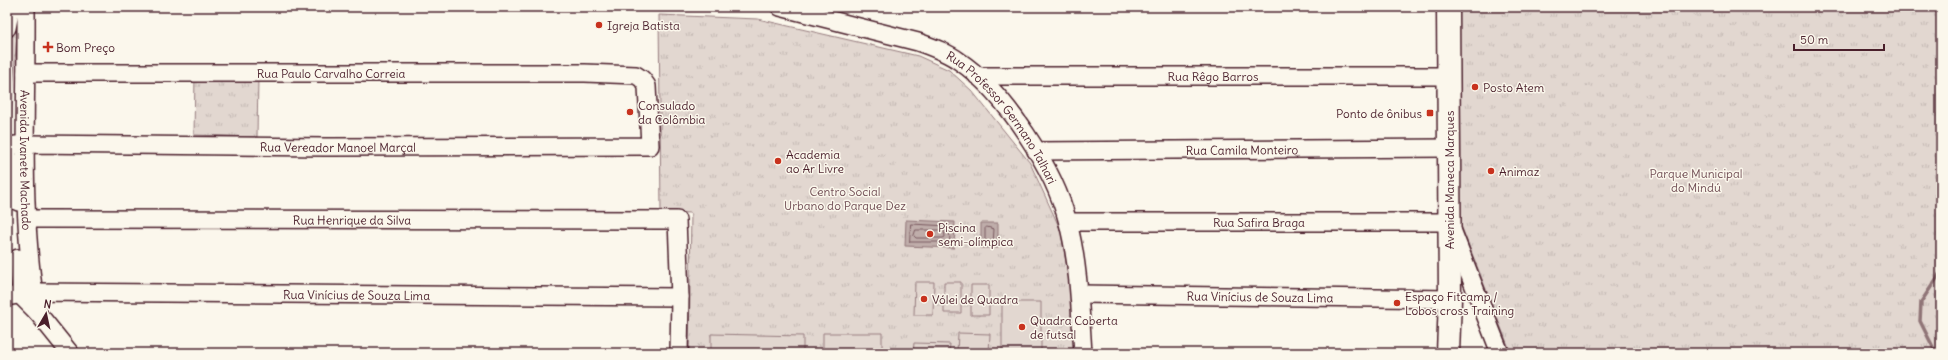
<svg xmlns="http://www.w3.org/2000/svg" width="1948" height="360" font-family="Delius,sans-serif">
  <defs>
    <pattern id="grass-tufts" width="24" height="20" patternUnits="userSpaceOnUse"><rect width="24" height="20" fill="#e2d7d0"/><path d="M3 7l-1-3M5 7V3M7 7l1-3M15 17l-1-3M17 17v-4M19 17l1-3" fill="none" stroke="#c3b8b3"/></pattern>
  </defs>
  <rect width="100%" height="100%" fill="#fbf7ec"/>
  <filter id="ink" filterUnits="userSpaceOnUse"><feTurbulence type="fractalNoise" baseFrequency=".025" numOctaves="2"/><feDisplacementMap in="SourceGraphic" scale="8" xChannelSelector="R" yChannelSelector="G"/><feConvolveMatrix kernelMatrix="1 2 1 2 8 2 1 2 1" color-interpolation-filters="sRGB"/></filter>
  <g filter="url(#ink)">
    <path fill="url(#grass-tufts)" stroke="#967b7e" d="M19 7 10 128H7V27Z
      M1453 7H1941V353H1523L1509 348 1460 223Z
      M659 15 758 19 918 56 949 70 972 91 1030 163 1061 231 1073 306 1074 353H689L691 213 661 212Z
      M195 76 258 77 257 137 194 135Z"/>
    <path fill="#e2d7d0" stroke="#967b7e" d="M915 282H934L933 315H914Z
      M944 282H961V313H944Z
      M971 285H989V315H971Z
      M1002 302H1041V353H1002Z
      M823 333H882V353H823Z
      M958 333 990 334 989 353H957Z
      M711 334 803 336V353H711Z
      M914 343 950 344 949 353H913Z"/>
    <path fill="#bfadaa" stroke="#907477" d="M906 220 955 222 954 248 905 246Z
      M981 223H998V248H981Z"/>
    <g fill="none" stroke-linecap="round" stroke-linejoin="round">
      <path stroke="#79585e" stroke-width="1" d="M911 224 949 226 950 242H910Z
        M987 227 994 229 993 244 985 243V229Z
        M916 230H944L945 237 943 238H916L914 236Z"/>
      <path stroke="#907477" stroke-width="3.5" d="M1936 353 1920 321 1921 302 1941 272"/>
      <g stroke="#4a1f2b" stroke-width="20">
        <g id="minor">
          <path id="s1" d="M26 7C27 109 19 212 37 312"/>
          <path id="s2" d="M780 7 918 42C932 47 947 52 959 61 1005 92 1055 170 1068 223 1079 265 1080 310 1083 353"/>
          <path d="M7 28 11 7"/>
          <path id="s3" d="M977 76H1448"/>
          <path id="s4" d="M7 146 26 144 326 147 650 146 647 86 642 79 636 75 585 73H26"/>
          <path d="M7 149 18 202"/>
          <path id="s5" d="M1036 151 1449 148"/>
          <path id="s6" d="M28 219 677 220 680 297 679 353"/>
          <path id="s7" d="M1068 222H1449L1500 353"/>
          <path d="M18 258 21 296 37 312 70 353"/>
          <path id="s8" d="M1080 294 1450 299"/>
          <path id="s9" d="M7 297 34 292 680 297"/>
        </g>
      </g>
      <g stroke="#4a1f2b" stroke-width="25">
        <path id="major" d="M1448 353 1450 299 1448 7"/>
      </g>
      <use href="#minor" stroke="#fbf7ec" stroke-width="17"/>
      <use href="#major" stroke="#fbf7ec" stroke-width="22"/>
    </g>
  </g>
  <g fill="#c8321e" stroke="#fbf7ec" stroke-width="1.5">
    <circle cx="599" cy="25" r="4"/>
    <path d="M46 41h4v4h4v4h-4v4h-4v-4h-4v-4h4z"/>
    <circle cx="1475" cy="87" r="4"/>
    <circle cx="630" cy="112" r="4"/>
    <rect x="1426" y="109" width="8" height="8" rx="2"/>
    <circle cx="778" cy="161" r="4"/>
    <circle cx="1491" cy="171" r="4"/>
    <circle cx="930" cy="234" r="4"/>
    <circle cx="924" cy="299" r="4"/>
    <circle cx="1397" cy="303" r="4"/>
    <circle cx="1022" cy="327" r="4"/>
  </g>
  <g text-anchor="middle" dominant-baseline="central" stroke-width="3" stroke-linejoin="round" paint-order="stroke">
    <g font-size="12" fill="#4a1f2b" stroke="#fbf7ec" text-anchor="start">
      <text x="607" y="25">Igreja Batista</text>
      <text x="56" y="47">Bom Preço</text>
      <text x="1483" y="87">Posto Atem</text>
      <text x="638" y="105">Consulado<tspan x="638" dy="14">da Colômbia</tspan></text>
      <text x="1422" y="113" text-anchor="end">Ponto de ônibus</text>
      <text x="786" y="154">Academia<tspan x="786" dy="14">ao Ar Livre</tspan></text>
      <text x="1499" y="171">Animaz</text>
      <text x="938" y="227">Piscina<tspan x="938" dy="14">semi-olímpica</tspan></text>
      <text x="1405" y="296">Espaço Fitcamp /<tspan x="1405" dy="14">Lobos cross Training</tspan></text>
      <text x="932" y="299">Vólei de Quadra</text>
      <text x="1030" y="320">Quadra Coberta<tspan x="1030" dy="14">de futsal</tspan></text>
    </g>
    <g font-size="12" fill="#4a1f2b" stroke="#fbf7ec">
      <text x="331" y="73">Rua Paulo Carvalho Correia</text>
      <text stroke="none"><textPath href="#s3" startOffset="236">Rua Rêgo Barros</textPath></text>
      <text stroke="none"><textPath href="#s2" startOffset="259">Rua Professor Germano Talhari</textPath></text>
      <text stroke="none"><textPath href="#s4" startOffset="331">Rua Vereador Manoel Marçal</textPath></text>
      <text stroke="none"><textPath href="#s5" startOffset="206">Rua Camila Monteiro</textPath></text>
      <text stroke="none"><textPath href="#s1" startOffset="153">Avenida Ivanete Machado</textPath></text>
      <text transform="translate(1449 180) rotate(-90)">Avenida Maneca Marques</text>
      <text stroke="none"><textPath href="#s6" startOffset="324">Rua Henrique da Silva</textPath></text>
      <text stroke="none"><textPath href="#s7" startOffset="191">Rua Safira Braga</textPath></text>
      <text stroke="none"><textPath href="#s9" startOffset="350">Rua Vinícius de Souza Lima</textPath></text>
      <text stroke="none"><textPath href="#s8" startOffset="180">Rua Vinícius de Souza Lima</textPath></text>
    </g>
    <g font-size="12" fill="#704d54" stroke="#fbf7ec">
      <text x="1696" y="173">Parque Municipal<tspan x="1696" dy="14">do Mindú</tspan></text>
      <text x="845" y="191">Centro Social<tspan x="845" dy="14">Urbano do Parque Dez</tspan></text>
    </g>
  </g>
  <rect width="1948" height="360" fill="none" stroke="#fbf7ec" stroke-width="24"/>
  <rect x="12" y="12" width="1924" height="336" fill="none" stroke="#4a1f2b" stroke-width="1.5" filter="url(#ink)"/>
  <g transform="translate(46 314) rotate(9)" stroke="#fbf7ec" stroke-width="3" paint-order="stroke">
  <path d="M0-3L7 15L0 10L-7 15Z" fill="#4a1f2b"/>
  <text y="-6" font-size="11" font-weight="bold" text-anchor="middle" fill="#4a1f2b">N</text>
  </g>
  <path d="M1794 44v6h90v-6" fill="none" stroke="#4a1f2b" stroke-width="2"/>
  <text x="1800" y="44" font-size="12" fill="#4a1f2b" stroke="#fbf7ec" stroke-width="3" paint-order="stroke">50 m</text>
</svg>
